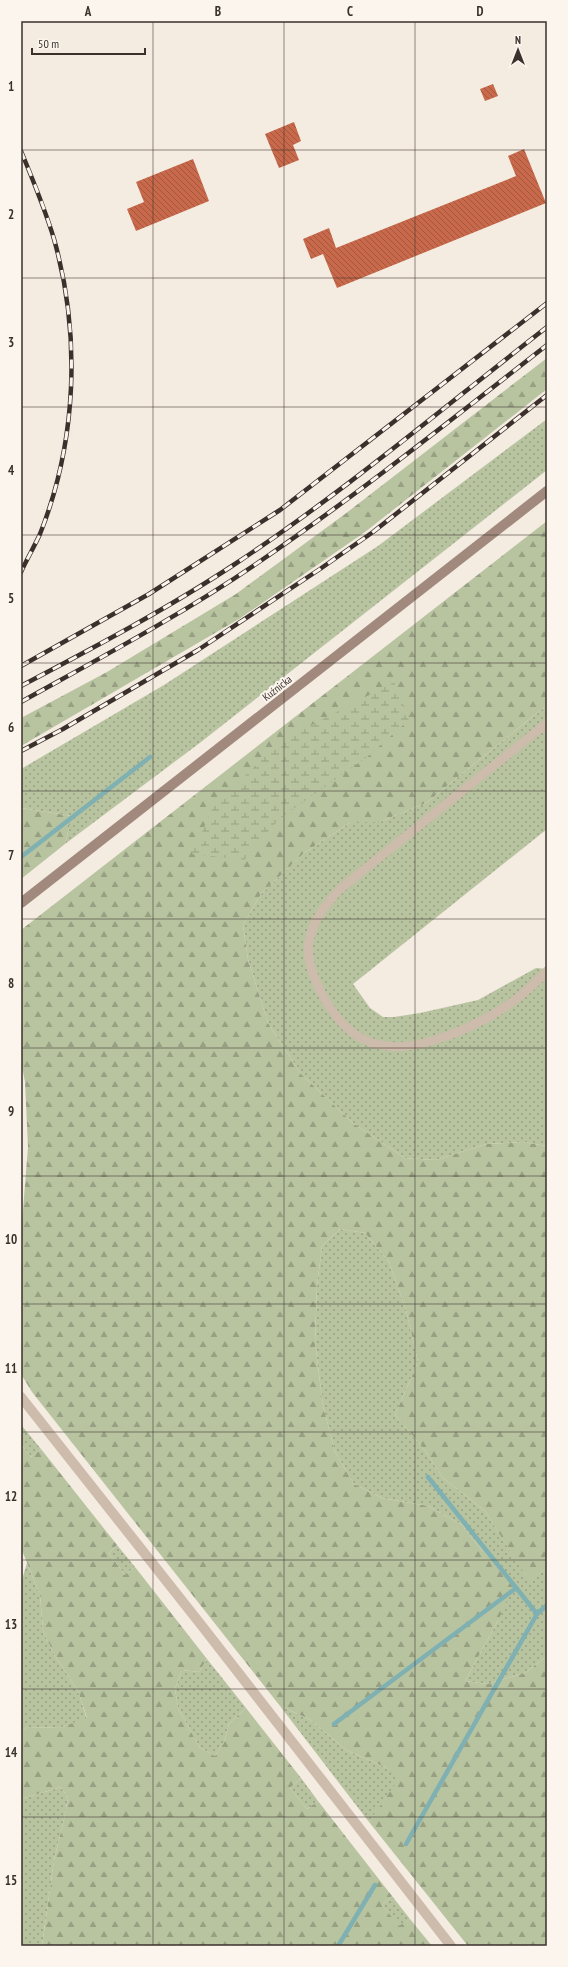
<svg xmlns="http://www.w3.org/2000/svg" width="568" height="1967" font-family="'PT Sans Narrow',sans-serif">
  <defs>
    <pattern id="grass-dots" width="8" height="8" patternUnits="userSpaceOnUse"><rect width="8" height="8" fill="#b8c4a0"/><path d="M2 2h.1M6 6h.1" fill="none" stroke="#97a083" stroke-width="1.8" stroke-linecap="round"/></pattern>
    <pattern id="forest-firs" width="22" height="20" patternUnits="userSpaceOnUse"><rect width="22" height="20" fill="#b8c4a0"/><path d="M5 1l3.5 6h-7zM16 11l3.5 6h-7z" fill="#97a083"/></pattern>
    <pattern id="wetland-marsh" width="20" height="14" patternUnits="userSpaceOnUse"><rect width="20" height="14" fill="#b8c4a0"/><path d="M1 5h8M5 5V1M11 12h8M15 12V8" fill="none" stroke="#97a083"/></pattern>
    <pattern id="building-back-hatch" width="6" height="6" patternUnits="userSpaceOnUse"><rect width="6" height="6" fill="#c8694b"/><path d="M-1 5l2 2M0 0l6 6M5-1l2 2" fill="none" stroke="#a4573f"/></pattern>
  </defs>
  <rect width="100%" height="100%" fill="#f4ebe1"/>
  <path fill="url(#grass-dots)" d="M547 419V470L201 742 65 844 72 816 21 808V769L164 685 378 546Z
    M547 705V829L353 984 370 1008 383 1017H394L420 1013 478 1000 536 968 547 969V1146L523 1142 486 1144 436 1160 405 1158 353 1123 301 1074 268 1023 248 959 243 925 261 894 304 853 351 822H379L426 803Z
    M340 1229 365 1233 389 1262 406 1310 418 1362 395 1415 424 1449 443 1478 485 1511 529 1580 547 1568V1656L525 1673 487 1684 465 1681 498 1621 483 1552 462 1525 428 1506 382 1498 354 1484 335 1452 323 1406 315 1342 317 1286 322 1246Z
    M22 1426 41 1449 31 1457 21 1444Z
    M117 1545 135 1567 125 1575 109 1553Z
    M27 1563 40 1595 43 1631 54 1654 78 1691 87 1719 59 1728 28 1727 21 1733V1583Z
    M207 1659 246 1708 229 1724 224 1742 215 1756 200 1748 178 1708 175 1689 182 1670 199 1672Z
    M280 1706 311 1720 346 1750 385 1767 399 1780 369 1822Z
    M301 1778 318 1801 307 1809 290 1788Z
    M61 1787 68 1798 64 1819 54 1860 42 1946H21V1799Z
    M392 1896 410 1919 399 1927 382 1905Z"/>
  <path fill="url(#forest-firs)" d="M547 358V389L365 532 239 619 21 746V718L107 672 236 594 345 514Z
    M547 521V705L426 803 379 822H351L304 853 261 894 243 925 248 959 268 1023 301 1074 353 1123 405 1158 436 1160 486 1144 523 1142 547 1146V1568L529 1581 485 1511 443 1478 424 1449 395 1415 418 1362 406 1310 389 1262 365 1233 340 1229 322 1246 317 1286 315 1342 323 1406 335 1452 354 1484 382 1498 428 1506 462 1525 483 1552 514 1584 498 1621 465 1681 487 1684 525 1673 547 1656V1946H468L369 1822 398 1780 385 1767 346 1750 311 1720 280 1706 32 1392 21 1374V1235L28 1147 25 1082 21 1061V930Z
    M21 808 72 816 65 844 21 879Z
    M21 1444 31 1457 41 1449 117 1545 109 1553 125 1575 135 1567 207 1659 199 1672 182 1670 175 1689 178 1708 200 1748 215 1756 224 1742 229 1724 246 1708 301 1778 290 1788 307 1809 318 1801 392 1896 382 1905 399 1926 410 1919 432 1946H42L54 1860 64 1819 68 1798 61 1787 21 1799V1733L28 1727 59 1728 87 1718 78 1691 54 1654 43 1631 40 1595 21 1548Z"/>
  <path fill="url(#wetland-marsh)" d="M394 682 409 720 367 757 279 819 244 860 192 854 213 807 281 741Z"/>
  <g fill="none" stroke-linecap="round" stroke-linejoin="round">
    <path stroke="#7fb0b2" stroke-width="4.5" d="M21 857 150 757
      M428 1477 537 1614
      M334 1724 516 1588
      M406 1844 537 1614 547 1605
      M338 1946 375 1885"/>
  </g>
  <path fill="url(#building-back-hatch)" d="M493 84 498 96 485 101 480 89Z
    M294 122 301 141 293 145 299 160 279 168 265 134Z
    M524 149 546 203 337 288 323 254 311 259 303 239 329 228 336 248 516 176 508 156Z
    M193 159 209 201 136 231 127 209 144 202 136 182Z"/>
  <g fill="none" stroke-linecap="round" stroke-linejoin="round">
    <path stroke="#cdbbac" stroke-width="9" d="M547 723 340 889C326 904 313 920 309 941 304 971 331 1018 356 1035 365 1041 376 1045 387 1046 422 1051 479 1025 508 1005 522 996 535 983 547 971"/>
    <path stroke="#cdbbac" stroke-width="10" d="M21 1397 202 1626 451 1946"/>
    <path stroke="#a18a7d" stroke-width="10" d="M21 903 547 491"/>
    <g stroke="#3b302b" stroke-width="4.5">
      <path id="rail" d="M21 151C33 180 45 209 54 239 81 335 77 441 40 534 34 547 27 559 21 572
        M21 666 149 594 280 510 547 303
        M21 686C93 648 167 609 235 564 344 492 444 407 547 327
        M21 702C100 658 181 615 256 564 356 496 451 420 547 345
        M21 751 63 729 198 650 320 569 373 532 547 395"/>
    </g>
    <use href="#rail" stroke="#fbf5ee" stroke-width="3" stroke-dasharray="9" stroke-linecap="butt"/>
  </g>
  <path fill="none" stroke="#3b302b" stroke-width="1" stroke-opacity="0.55" d="M153 21V1946M284 21V1946M415 21V1946M21 150H547M21 278H547M21 407H547M21 535H547M21 663H547M21 791H547M21 919H547M21 1048H547M21 1176H547M21 1304H547M21 1432H547M21 1560H547M21 1689H547M21 1817H547"/>
  <g text-anchor="middle" dominant-baseline="central" stroke-width="4" stroke-linejoin="round" paint-order="stroke">
    <g font-size="11" fill="#3b302b" stroke="#fbf5ee">
      <text transform="translate(277 688) rotate(-38)">Kuźnicka</text>
    </g>
  </g>
  <rect width="568" height="1967" fill="none" stroke="#fbf5ee" stroke-width="44"/>
  <g transform="translate(518 50)" stroke="#fbf5ee" stroke-width="3" paint-order="stroke">
  <path d="M0-3L7 15L0 10L-7 15Z" fill="#3b302b"/>
  <text y="-6" font-size="11" font-weight="bold" text-anchor="middle" fill="#3b302b">N</text>
  </g>
  <path d="M32 48v6h113v-6" fill="none" stroke="#3b302b" stroke-width="2"/>
  <text x="38" y="48" font-size="12" fill="#3b302b" stroke="#fbf5ee" stroke-width="3" paint-order="stroke">50 m</text>
  <rect x="22" y="22" width="524" height="1923" fill="none" stroke="#3b302b" stroke-width="1.5"/>
  <g font-size="13" text-anchor="middle" font-weight="bold" fill="#3b302b">
    <text x="88" y="16">A</text>
    <text x="218" y="16">B</text>
    <text x="350" y="16">C</text>
    <text x="480" y="16">D</text>
    <text x="11" y="91">1</text>
    <text x="11" y="219">2</text>
    <text x="11" y="347">3</text>
    <text x="11" y="475">4</text>
    <text x="11" y="603">5</text>
    <text x="11" y="732">6</text>
    <text x="11" y="860">7</text>
    <text x="11" y="988">8</text>
    <text x="11" y="1116">9</text>
    <text x="11" y="1244">10</text>
    <text x="11" y="1373">11</text>
    <text x="11" y="1501">12</text>
    <text x="11" y="1629">13</text>
    <text x="11" y="1757">14</text>
    <text x="11" y="1885">15</text>
  </g>
</svg>
